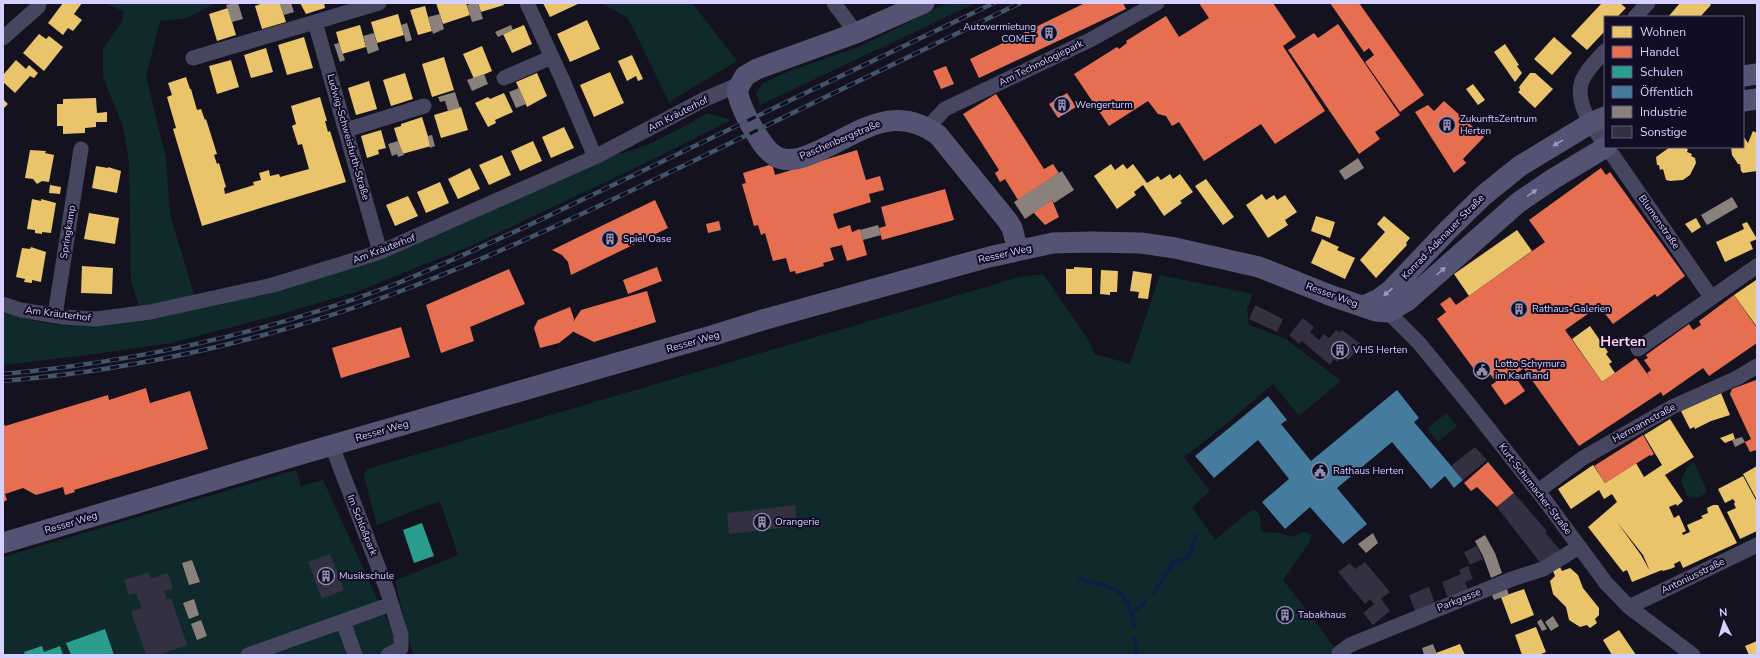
<svg xmlns="http://www.w3.org/2000/svg" width="1760" height="658" font-family="'Nunito Sans',sans-serif">
  <rect width="100%" height="100%" fill="#14121f"/>
  <path fill="#102a2b" d="M104 3H216L187 18 160 21 146 76 166 159 170 215 195 297 140 308 131 282 129 162 123 127 103 77V49L123 20V11Z
    M601 3H692L737 61 669 102 628 18Z
    M947 3H976L760 105 756 93 763 83 792 70 859 47Z
    M708 113 731 120 658 157 475 244 356 292 274 316 171 343 80 356 3 365V311L27 319 55 325 88 324 270 291 608 156C645 150 677 130 708 113Z
    M1043 274 1087 338 1095 354 1130 364 1160 275 1253 294 1247 309 1249 325 1286 339 1341 381 1299 416 1273 384 1225 425 1184 457 1210 491 1192 507 1215 540 1251 510H1256L1260 516 1261 532 1281 533 1292 537 1304 532 1312 535 1309 543 1283 580 1309 613 1340 655H413L395 581 458 555 440 501 377 525 364 477 367 469 1020 277Z
    M1446 413 1457 426 1438 442 1427 429Z
    M1694 462 1707 491C1701 498 1695 499 1687 496L1681 480 1687 468Z
    M296 470 301 486 323 480 403 655H3V557Z"/>
  <path fill="#e9c46a" fill-rule="evenodd" d="M63 3H82L74 14 82 20 73 31 68 28 63 35 48 23Z
    M263 3H280L286 22 262 29 255 6Z
    M300 3H324L325 8 306 14Z
    M436 3H466L470 15 443 24Z
    M478 3H503L504 5 481 12Z
    M543 3H580L550 17Z
    M1600 3H1620L1626 8 1617 17H1605V31L1587 50 1571 36 1601 4Z
    M1680 3H1709L1711 5 1700 17H1668Z
    M425 6 432 31 418 35 410 10Z
    M228 8 236 35 217 41 209 14Z
    M398 14 404 35 377 43 371 22Z
    M587 20 600 49 570 62 557 34Z
    M360 25 366 47 342 54 336 32Z
    M524 25 532 44 512 53 503 34Z
    M39 34 46 39 49 36 63 47 44 71 23 53Z
    M304 37 313 68 287 75 278 45Z
    M1554 37 1572 53 1552 75 1534 59Z
    M1505 44 1519 65 1517 66 1522 73 1515 82 1494 52Z
    M482 46 492 71 474 79 463 54Z
    M266 48 273 72 251 78 244 55Z
    M632 55 643 79 638 81 636 76 627 81 618 61Z
    M444 57 454 90 432 97 422 64Z
    M16 60 26 69 29 65 38 73 34 78 30 76 15 93 3 82V75Z
    M231 60 239 87 217 94 209 66Z
    M610 72 624 103 594 117 580 85Z
    M405 73 413 99 391 106 383 80Z
    M537 73 547 96 527 107 516 82Z
    M1530 73H1535L1553 89 1535 108 1518 92 1520 90 1519 87Z
    M186 77 190 89H191L197 110 201 109 205 120 206 119 217 154 214 155 217 164 219 163 226 187 224 188 225 194 254 185 253 182 261 180 259 173 269 170 270 176 279 174 280 177 309 169 302 144 298 145 292 126 296 124 291 106 320 97 327 121H325L328 132 330 131 346 182 202 226 173 129 176 128 167 97 172 95 168 83Z
    M369 81 377 109 356 115 348 88Z
    M1473 84 1485 100 1478 105 1466 89Z
    M504 93 513 112 495 120 496 123 488 127 475 103 488 97 490 99Z
    M96 98 97 113 107 112V122H96V127L85 128V133L63 134V126H57V104H63V99Z
    M3 99 8 104 3 109Z
    M461 107 468 130 441 138 434 115Z
    M422 117 431 146 402 154 394 128 401 126V124Z
    M564 127 574 148 551 158 542 137Z
    M381 130 386 148 378 150 379 154 367 158 361 136Z
    M1753 131 1757 133V171L1743 173 1741 171 1740 164H1738L1732 155 1731 147H1743V138L1744 137 1748 143Z
    M533 141 542 161 520 171 511 151Z
    M1670 147H1683L1688 149 1687 152 1692 154 1691 156 1695 158 1696 163 1690 175 1683 180 1670 181 1666 180 1663 169 1660 170 1659 165H1657L1656 157Z
    M30 150 46 151 45 153 54 155 49 182 42 181 37 184 33 179 25 178Z
    M502 155 511 175 489 185 479 165Z
    M1111 164 1115 170 1123 164 1127 169 1133 164 1147 183 1158 176 1161 180 1170 174 1173 179 1180 174 1193 192 1180 201 1182 203 1164 216 1143 185 1134 192 1136 195 1117 209 1094 176Z
    M96 166 108 168V167L121 171 117 193 92 188Z
    M470 168 480 189 458 199 448 179Z
    M1206 179 1234 217 1223 225 1195 186Z
    M440 182 449 203 426 213 417 192Z
    M50 185 61 187 60 194 49 193Z
    M1262 194 1266 200 1274 195 1277 200 1285 195 1297 212 1285 220 1288 225 1268 238 1246 205Z
    M408 196 418 216 395 226 386 205Z
    M32 199 41 201V199L56 203 51 233 42 232V234L35 233V230L27 229Z
    M89 213 119 218 115 244 84 239Z
    M1316 216 1335 222 1330 238 1311 231Z
    M1384 216 1410 238 1406 243 1407 245 1376 278 1360 260 1385 232 1377 224Z
    M1696 218 1701 227 1692 233 1685 224Z
    M1747 222 1757 239 1750 242 1753 249 1725 262 1716 242 1744 229 1742 224Z
    M1517 230 1532 251 1469 296 1454 274Z
    M1322 239 1339 247 1337 250 1355 258 1345 279 1311 263Z
    M31 247 46 252 41 282 32 280V283L24 282 25 279 16 277 22 248 30 249Z
    M82 266 113 268 112 294 81 293Z
    M1074 267 1092 268V294H1066V269H1074Z
    M1101 270 1118 271 1117 292H1110V295L1100 294Z
    M1133 271 1152 274 1148 299 1138 298 1139 292 1130 291Z
    M1756 280 1757 281V327L1734 295Z
    M1590 326 1608 352 1606 354 1612 362 1609 364 1615 373 1602 382 1572 339Z
    M1721 393 1730 415 1711 421 1695 429 1694 427 1690 429 1681 411Z
    M1670 419 1694 457 1665 475 1683 501 1677 506 1676 504 1669 507 1674 518 1679 515 1686 531 1682 533 1683 535 1690 532 1687 525 1703 518 1701 516 1708 513 1707 508 1713 505H1718L1737 543 1683 568 1680 561 1674 564 1675 567 1670 569 1663 571 1662 570 1632 582 1627 570 1623 572 1588 527 1617 502 1612 494 1604 499 1599 490 1571 509 1558 489 1593 465 1605 483 1636 463 1644 477 1662 465 1644 435ZM1617 522 1643 555 1650 571 1641 555Z
    M1733 433 1735 439 1725 443 1720 438Z
    M1757 466V500L1743 474Z
    M1743 476 1757 502V531L1740 539 1727 512 1736 508 1734 504 1735 502 1733 499 1725 503 1718 489Z
    M1560 567 1562 571 1570 568 1578 575 1583 588 1599 608V615L1595 619 1597 623 1590 628 1587 625 1580 627 1569 620 1566 607 1553 594 1550 581 1555 576 1553 571Z
    M1524 589 1534 615 1511 624 1501 597Z
    M1536 627 1546 652 1539 655H1522L1515 635Z
    M1619 630 1636 655H1612L1603 640Z
    M1757 641V655H1749L1745 646Z
    M1460 644 1465 655H1437L1436 653Z"/>
  <path fill="#e76f51" d="M1085 3H1123L1126 9 979 78 970 59Z
    M1199 3H1273L1296 37 1283 46 1325 111 1275 144 1261 124 1204 161 1179 122 1172 126 1166 116 1158 114 1148 101 1109 126 1074 74 1117 47 1119 49 1127 43 1126 41 1166 16 1179 37 1209 18Z
    M1330 3H1359L1424 95 1400 112 1365 62 1374 55 1369 48 1364 52Z
    M1338 24 1400 115 1375 132 1380 139 1359 154 1288 50 1314 33 1318 38Z
    M946 66 954 84 941 89 933 71Z
    M1067 93 1076 107 1058 118 1049 104Z
    M996 94 1044 169 1053 164 1059 173 1018 200 1005 179 1000 182 995 173 999 170 963 114Z
    M1444 101 1484 137 1463 159 1466 163 1454 173 1415 112 1428 105 1434 111Z
    M857 150 866 180 880 176 884 190 869 194 871 202 833 214 838 229 850 225 852 232 860 229 867 255 847 261 842 245 830 248 834 260 823 263 824 266 796 274 795 271 790 272 786 258 773 261 765 233 761 235 758 225 754 226 742 184 746 183 743 173 769 165 773 167 775 175Z
    M1601 168 1606 175 1610 172 1685 276 1657 297 1655 294 1613 324 1599 306 1565 330 1602 382 1636 358 1653 382 1647 373 1651 370 1644 360 1648 358 1646 355 1689 324 1693 330 1701 325 1699 321 1734 295 1757 328V343L1709 376 1703 368 1663 396 1661 392 1579 446 1524 369 1526 367 1514 375 1525 391 1505 405 1491 385 1496 382 1490 374 1482 380 1437 319 1446 312 1440 304 1450 297 1456 305 1545 242 1529 220Z
    M945 189 954 220 882 240 879 228 886 226 881 207Z
    M655 200 668 228 571 275 568 262 562 255 552 250Z
    M1052 200 1059 217 1045 225 1033 212Z
    M719 221 721 230 708 233 706 224Z
    M657 267 662 281 628 294 623 280Z
    M509 269 525 304 470 327 474 341 441 353 426 305Z
    M647 291 656 322 594 342 572 331 573 332 559 343 540 348 534 328 538 320 570 307 574 319 573 322 581 310Z
    M401 327 410 357 341 378 332 348Z
    M1756 380H1757V452L1756 450 1750 452 1745 442 1751 439 1730 394 1732 389Z
    M146 388 150 403 190 391 208 449 74 490 75 492 65 495 63 487 36 495 23 488 5 494 7 500 3 502V422L5 426 108 395 109 400Z
    M1643 435 1654 454 1651 456 1650 455 1605 483 1594 466Z
    M1488 462 1514 493 1497 507 1477 487 1471 491 1464 483Z"/>
  <path fill="#2a9d8f" d="M422 523 434 556 414 563 403 530Z
    M105 629 114 655H71L66 643Z
    M42 646 44 652 60 646 63 655H25L24 652Z"/>
  <path fill="#457b9d" d="M1397 390 1419 418 1414 422 1463 480 1454 488 1445 476 1431 489 1392 442 1337 488 1367 524 1343 544 1310 507 1285 529 1262 502 1289 479 1258 440 1214 478 1195 456 1268 396 1287 420 1281 424 1311 461Z"/>
  <path fill="#8a817c" d="M234 3H238L243 19 232 22 226 5Z
    M280 3H291L294 12 284 15Z
    M473 3H478L483 19 472 22 467 5Z
    M440 14 444 29 433 34 428 17Z
    M407 23 412 40 406 42 401 25Z
    M511 25 513 30 498 37 495 32Z
    M374 33 379 50 368 54 363 36Z
    M339 43 345 60 340 62 334 44Z
    M484 74 488 84 472 91 467 80Z
    M519 88 526 104 516 108 509 92Z
    M455 92 460 108 448 111 445 101 440 102 438 97Z
    M432 135 435 146 430 148 428 136Z
    M398 141 404 155 398 157 397 154 392 156 388 144Z
    M1358 158 1364 168 1345 180 1339 171Z
    M1062 171 1074 190 1054 203 1052 200 1025 219 1014 202Z
    M1732 197 1738 207 1707 225 1701 215Z
    M878 225 881 235 863 240 860 230Z
    M1742 437 1745 442 1735 447 1732 440Z
    M1373 533 1378 543 1366 553 1358 544Z
    M1485 535 1495 553 1502 573 1491 578 1483 556 1475 541Z
    M192 560 200 582 189 585 182 563Z
    M1507 589 1509 595 1494 600 1492 595Z
    M194 599 199 615 189 619 183 603Z
    M1553 616 1559 626 1551 631 1545 622Z
    M1541 619 1547 629 1542 631 1537 622Z
    M201 620 207 636 197 640 191 624Z
    M1433 644 1437 654 1424 655 1422 648Z"/>
  <g fill="none" stroke-linecap="round" stroke-linejoin="round">
    <path stroke="#0a1f43" stroke-width="4" d="M1080 579C1114 588 1129 588 1134 627
      M1154 593 1173 563 1188 558 1196 536
      M1132 613 1145 602
      M1135 638 1136 655"/>
  </g>
  <path fill="#323041" d="M1255 305 1283 319 1277 332 1249 319Z
    M1303 318 1314 327 1310 332 1319 340 1324 334 1329 338 1336 330 1340 333 1342 330 1362 345 1348 360 1343 355 1337 362 1334 359 1330 365 1302 341 1299 344 1289 335Z
    M1475 447 1487 460 1463 480 1451 466Z
    M1514 493 1547 531 1545 532 1560 550 1542 565 1497 507Z
    M795 505 797 526 729 534 727 513Z
    M1477 546 1483 559 1470 565 1464 552Z
    M330 554 344 590 322 599 308 562Z
    M1365 562 1390 592 1381 599 1390 611 1373 625 1363 613 1374 604 1370 599 1365 604 1338 572 1350 563 1355 569Z
    M1468 566 1473 579 1465 582 1468 590 1448 598 1442 582 1461 574 1459 570Z
    M148 572 151 579 168 573 173 588 164 591 167 599 171 598 187 645 158 655H146L131 612 142 608 136 593 129 595 124 580Z
    M1429 587 1435 603 1415 611 1409 595Z
    M1289 609 1290 619 1281 620 1279 610Z"/>
  <g fill="none" stroke-linecap="round" stroke-linejoin="round">
    <path stroke="#474660" stroke-width="15" d="M527 3 563 81 595 157
      M834 3 856 33
      M1635 17 1648 3
      M315 22 380 252
      M3 38 38 7 39 3
      M1605 51C1597 60 1584 72 1581 84 1576 106 1594 128 1605 145
      M193 58 379 3
      M504 78 552 57
      M928 127 945 109 1090 40 1157 3
      M346 130 424 106
      M1607 147 1711 297
      M3 304 21 310 63 317 95 319 150 312 273 285 380 252 595 157 705 99 740 84
      M1388 312 1419 343 1473 409 1547 503 1606 583 1629 607 1693 655
      M55 315 81 149
      M1638 349 1757 266
      M332 446 387 590 401 635V648L388 655
      M1538 491 1583 458 1672 407 1737 378 1757 366
      M1629 607 1757 545
      M343 621 355 655
      M1339 653 1350 645 1512 579 1543 569 1579 547
      M248 655 391 604"/>
    <path stroke="#555373" stroke-width="21" d="M924 3 856 33 757 69 745 76 737 90C740 106 748 121 757 135 762 143 767 152 777 157 787 162 799 159 809 155 855 137 890 100 938 135L1007 220 1012 228 1018 250
      M1743 76 1757 74
      M1743 101 1757 99
      M1363 306 1379 299 1391 290 1448 230 1484 195 1520 166 1591 123 1605 117
      M3 543 298 455 711 336 766 319 989 257 1053 243 1091 242 1141 243 1175 248 1259 267 1332 296 1376 311 1388 312 1407 301 1519 202 1553 179 1606 147"/>
    <g stroke="#415769" stroke-width="4.5">
      <path id="rail" d="M3 374C134 362 265 333 388 287 434 269 478 248 523 228L994 3
        M3 381C136 370 267 340 393 294 503 253 608 202 714 151 816 102 918 52 1020 3"/>
    </g>
    <use href="#rail" stroke="#110d24" stroke-width="3" stroke-dasharray="9" stroke-linecap="butt"/>
  </g>
  <defs><path id="oneway-solid" d="M-6-.8H1V-3.2L6.5 0L1 3.2V.8H-6Z"/></defs>
  <g fill="#9b98c0">
    <use href="#oneway-solid" transform="translate(1558 143) rotate(149)"/>
    <use href="#oneway-solid" transform="translate(1532 193) rotate(-34)"/>
    <use href="#oneway-solid" transform="translate(1441 271) rotate(-42)"/>
    <use href="#oneway-solid" transform="translate(1388 292) rotate(140)"/>
  </g>
  <defs>
    <g id="building-ring" transform="scale(0.9)"><circle r="9.5" fill="#110d24" stroke="#918eb1" stroke-width="1.5"/><path d="M-4-6H4V6H1V3H-1V6H-4ZM-2.5-4.3h1.7v1.8h-1.7ZM.8-4.3h1.7v1.8H.8ZM-2.5-1h1.7V.8h-1.7ZM.8-1h1.7V.8H.8Z" fill="#918eb1"/></g>
    <g id="civic-ring" transform="scale(0.9)"><circle r="9.5" fill="#110d24" stroke="#918eb1" stroke-width="1.5"/><path d="M-.6-6.5H3V-4.5H.6V-3L4-1V1h2V6H-6V1h2V-1L-.6-3ZM-1.2 2.5V6h2.4V2.5Z" fill="#918eb1"/></g>
  </defs>
  <g fill-rule="evenodd">
    <use href="#building-ring" x="1049" y="33"/>
    <use href="#building-ring" x="1062" y="105"/>
    <use href="#building-ring" x="1447" y="125"/>
    <use href="#building-ring" x="610" y="239"/>
    <use href="#building-ring" x="1519" y="309"/>
    <use href="#building-ring" x="1340" y="350"/>
    <use href="#civic-ring" x="1482" y="370"/>
    <use href="#civic-ring" x="1320" y="471"/>
    <use href="#building-ring" x="762" y="522"/>
    <use href="#building-ring" x="326" y="576"/>
    <use href="#building-ring" x="1285" y="615"/>
  </g>
  <g text-anchor="middle" dominant-baseline="central" stroke-width="4" stroke-linejoin="round" paint-order="stroke">
    <g font-size="10" fill="#d5d0ff" stroke="#110d24" text-anchor="start">
      <text x="1036" y="27" text-anchor="end">Autovermietung<tspan x="1036" dy="12">COMET</tspan></text>
      <text x="1075" y="105">Wengerturm</text>
      <text x="1460" y="119">ZukunftsZentrum<tspan x="1460" dy="12">Herten</tspan></text>
      <text x="623" y="239">Spiel Oase</text>
      <text x="1532" y="309">Rathaus-Galerien</text>
      <text x="1353" y="350">VHS Herten</text>
      <text x="1495" y="364">Lotto Schymura<tspan x="1495" dy="12">im Kaufland</tspan></text>
      <text x="1333" y="471">Rathaus Herten</text>
      <text x="775" y="522">Orangerie</text>
      <text x="339" y="576">Musikschule</text>
      <text x="1298" y="615">Tabakhaus</text>
    </g>
    <g font-size="10" fill="#d5d0ff" stroke="#110d24">
      <text transform="translate(1041 63) rotate(-26)">Am Technologiepark</text>
      <text transform="translate(678 114) rotate(-27)">Am Kräuterhof</text>
      <text transform="translate(348 137) rotate(74)">Ludwig-Schweisfurth-Straße</text>
      <text transform="translate(840 140) rotate(-23)">Paschenbergstraße</text>
      <text transform="translate(1659 222) rotate(55)">Blumenstraße</text>
      <text transform="translate(68 232) rotate(-81)">Springkamp</text>
      <text transform="translate(1443 237) rotate(-46)">Konrad-Adenauer-Straße</text>
      <text transform="translate(384 249) rotate(-21)">Am Kräuterhof</text>
      <text transform="translate(1005 254) rotate(-13)">Resser Weg</text>
      <text transform="translate(1332 295) rotate(20)">Resser Weg</text>
      <text transform="translate(58 314) rotate(7)">Am Kräuterhof</text>
      <text transform="translate(693 342) rotate(-16)">Resser Weg</text>
      <text transform="translate(1644 423) rotate(-29)">Hermannstraße</text>
      <text transform="translate(382 431) rotate(-16)">Resser Weg</text>
      <text transform="translate(1535 489) rotate(52)">Kurt-Schumacher-Straße</text>
      <text transform="translate(71 523) rotate(-17)">Resser Weg</text>
      <text transform="translate(362 525) rotate(68)">Im Schloßpark</text>
      <text transform="translate(1693 576) rotate(-26)">Antoniusstraße</text>
      <text transform="translate(1459 600) rotate(-22)">Parkgasse</text>
    </g>
    <g font-size="14" font-weight="bold" fill="#ffd2ef" stroke="#110d24">
      <text x="1623" y="341">Herten</text>
    </g>
  </g>
  <rect width="1760" height="658" fill="none" stroke="#d5d0ff" stroke-width="8"/>
  <rect x="1604" y="16" width="140" height="132" fill="#110d24" stroke="#5f5b7c"/>
  <rect x="1612" y="26" width="20" height="12" fill="#e9c46a" stroke="#5f5b7c"/>
  <text x="1640" y="36" font-size="12" fill="#d5d0ff">Wohnen</text>
  <rect x="1612" y="46" width="20" height="12" fill="#e76f51" stroke="#5f5b7c"/>
  <text x="1640" y="56" font-size="12" fill="#d5d0ff">Handel</text>
  <rect x="1612" y="66" width="20" height="12" fill="#2a9d8f" stroke="#5f5b7c"/>
  <text x="1640" y="76" font-size="12" fill="#d5d0ff">Schulen</text>
  <rect x="1612" y="86" width="20" height="12" fill="#457b9d" stroke="#5f5b7c"/>
  <text x="1640" y="96" font-size="12" fill="#d5d0ff">Öffentlich</text>
  <rect x="1612" y="106" width="20" height="12" fill="#8a817c" stroke="#5f5b7c"/>
  <text x="1640" y="116" font-size="12" fill="#d5d0ff">Industrie</text>
  <rect x="1612" y="126" width="20" height="12" fill="#323041" stroke="#5f5b7c"/>
  <text x="1640" y="136" font-size="12" fill="#d5d0ff">Sonstige</text>
  <g transform="translate(1724 622) rotate(355)" stroke="#110d24" stroke-width="3" paint-order="stroke">
  <path d="M0-3L7 15L0 10L-7 15Z" fill="#d5d0ff"/>
  <text y="-6" font-size="11" font-weight="bold" text-anchor="middle" fill="#d5d0ff">N</text>
  </g>
</svg>
